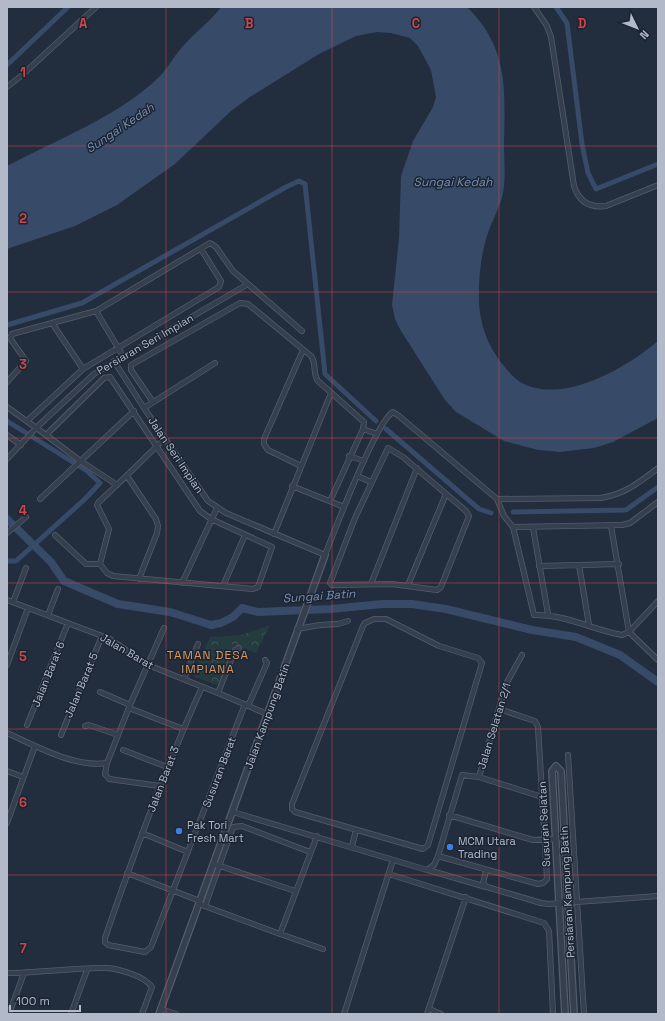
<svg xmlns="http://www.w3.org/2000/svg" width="665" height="1021" font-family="'Space Grotesk',sans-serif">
  <defs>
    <pattern id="forest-crowns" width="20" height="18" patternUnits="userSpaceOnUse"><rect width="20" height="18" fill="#243b3f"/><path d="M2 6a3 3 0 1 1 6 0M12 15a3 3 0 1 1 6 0" fill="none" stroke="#415559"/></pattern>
  </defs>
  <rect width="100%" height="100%" fill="#222d3e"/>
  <path fill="url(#forest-crowns)" d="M270 625 256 653 234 645 219 684 216 685 195 677 193 673 210 637 242 635Z"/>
  <path fill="#374a68" d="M221 7H467C509 48 505 90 504 144 504 160 506 177 503 193 500 207 493 219 488 233 480 256 477 289 480 313 483 333 491 350 503 365 508 371 514 378 520 382 562 406 626 368 658 341V418L613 442 594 448 560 452 538 450 504 441 456 412 445 400 401 331 395 319 392 305 399 238 401 176 413 141 433 107 436 97 431 70 418 46 410 38 391 33 377 32 356 36 319 54 250 97 231 111 175 164 117 205 75 226 7 249V166C56 140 119 116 159 77 168 68 174 56 183 46 195 32 210 22 221 7Z"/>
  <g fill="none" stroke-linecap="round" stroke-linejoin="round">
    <path stroke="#374a68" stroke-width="5" d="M556 7 567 23 582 144 588 173 596 189 658 164
      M7 65 68 7
      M7 325 82 303 286 187 299 181 305 184 325 374 376 421
      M7 421 87 471 100 483 85 499 16 561H7
      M386 429 479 509 491 513
      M513 512 626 510 658 487"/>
    <path stroke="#374a68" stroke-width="8" d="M7 519 51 562 64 581 118 604 170 612 211 625 221 623 233 617 242 608 258 612 331 609 382 604H412L446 609 532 630 576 637 620 655 658 682"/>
    <g stroke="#545d6c" stroke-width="6">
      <path id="minor" d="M534 7 547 26 551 37 574 186C579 202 590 208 606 206L658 185
        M7 87 21 76 96 7
        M96 311 123 356
        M52 323 83 369
        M114 361 144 408 208 501 226 513 325 555C334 532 376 421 393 412L399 416 497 499 601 498C625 494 640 482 658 468
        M7 382 26 361 10 338 12 334 96 311 210 243 216 247 233 271 302 331
        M153 402 131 370V365L240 303 248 304 311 356C317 363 312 373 318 381L364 422 363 429 330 501
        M7 407 46 435 104 378 110 377 200 511 211 519 272 547 258 587 253 589 113 576 107 573 100 564 109 529 97 505 98 503C121 481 143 460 165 438
        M144 408 215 363
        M27 421 83 369 219 287 221 281 201 249
        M363 429 377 434
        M7 435 21 445
        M46 435 79 460 117 485
        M388 448 403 457 466 511 469 516 441 587 437 590 392 584 332 585 330 583 355 518Z
        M349 456 364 461
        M7 459 36 428 94 374 248 284
        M301 466 268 450 264 444V439L303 350
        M127 476 156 519 158 526 157 533 139 579
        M357 476 371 482
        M292 486 344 507
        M40 499 134 411
        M497 499 504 516 513 527 534 615C566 614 592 630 622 635L629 632 658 601
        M611 526 629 632
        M513 527 622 525 630 523 658 502
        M533 528 548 614
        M7 533 26 517
        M274 534 331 393
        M55 535 86 564H100
        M579 565 589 625
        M539 566 619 564
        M182 583 217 508
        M371 584 417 468
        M408 585 446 494
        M223 586 245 535
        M7 600 110 639 148 665 218 693 267 714
        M13 602 26 568
        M48 615 58 589
        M374 619H386L439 646 478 658 482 663 428 845 423 849 295 812 292 809V804L363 626 365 623Z
        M297 629 320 625 338 624 348 621
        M629 632 658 660
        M7 665 28 608
        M184 679 198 644
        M202 687C165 769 134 853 105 938V942L108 945 145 952 151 947 245 704
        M100 692 130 705
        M218 693 235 650 239 648
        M248 706 267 663 265 660
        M129 708 183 729
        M27 725 68 623
        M85 726 89 725 118 735
        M7 733C36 746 74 768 107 763L130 705 164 628
        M61 735 102 636
        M123 750 167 767
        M568 755 584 1014
        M107 763 105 774 109 779 160 786
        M7 771 23 777
        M479 777 506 684 522 655
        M233 812 427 870 434 865 438 856 462 775 479 777 542 797
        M449 815 533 840 556 839
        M7 823 35 746
        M142 833 188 852
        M352 846 356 830
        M438 856 538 884 543 883 547 879 538 727 535 721 499 709
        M217 865 295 891
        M428 870 486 887
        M486 871 483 883 487 887 541 903 549 904 658 896
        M127 873 200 901
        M389 874 544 923 549 931 553 1014
        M199 904 280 934 317 836
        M205 906 233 827 242 826 310 852
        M280 934 323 949
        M7 973C39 973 70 968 102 968 115 967 145 976 152 987L142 1014
        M161 1009 176 1014
        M429 1009 441 1014
        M9 1014 24 973
        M71 1014 87 970
        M344 1014 393 860
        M427 1014 466 897"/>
    </g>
    <g stroke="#545d6c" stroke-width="8">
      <path id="tertiary" d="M159 1014 325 555
        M565 1014 552 771 556 766 561 771 574 1014"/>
    </g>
    <use href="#minor" stroke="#363f4e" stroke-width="4.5"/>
    <use href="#tertiary" stroke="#363f4e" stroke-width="5.5"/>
  </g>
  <path fill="none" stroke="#cf4548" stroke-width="1" stroke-opacity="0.55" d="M166 7V1014M332 7V1014M499 7V1014M7 146H658M7 292H658M7 438H658M7 583H658M7 729H658M7 875H658"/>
  <g fill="#3f7fe0" stroke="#1b2432" stroke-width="1.5">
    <circle cx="179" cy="831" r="4"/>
    <circle cx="450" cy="847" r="4"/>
  </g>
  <g text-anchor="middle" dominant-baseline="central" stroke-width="3" stroke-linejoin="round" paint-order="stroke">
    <g font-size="11" fill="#b2bac9" stroke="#1b2432">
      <text transform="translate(145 344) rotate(-30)">Persiaran Seri Impian</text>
      <text transform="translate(176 455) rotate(56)">Jalan Seri Impian</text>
      <text transform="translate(127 651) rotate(30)">Jalan Barat</text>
      <text transform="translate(48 674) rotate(-68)">Jalan Barat 6</text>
      <text transform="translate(81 685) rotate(-67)">Jalan Barat 5</text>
      <text transform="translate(267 716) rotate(-70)">Jalan Kampung Batin</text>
      <text transform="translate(494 726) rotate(-73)">Jalan Selatan 2/1</text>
      <text transform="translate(219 772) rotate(-69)">Susuran Barat</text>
      <text transform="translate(163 779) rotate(-69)">Jalan Barat 3</text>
      <text transform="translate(544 824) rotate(-93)">Susuran Selatan</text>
      <text transform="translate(567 892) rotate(-93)">Persiaran Kampung Batin</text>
    </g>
    <g font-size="11" fill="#b2bac9" stroke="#1b2432" text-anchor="start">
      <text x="187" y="825">Pak Tori<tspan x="187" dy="13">Fresh Mart</tspan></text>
      <text x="458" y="841">MCM Utara<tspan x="458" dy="13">Trading</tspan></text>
    </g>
    <g font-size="12" font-style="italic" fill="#798fb2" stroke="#1b2432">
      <text transform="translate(120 128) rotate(-34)">Sungai Kedah</text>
      <text x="453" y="182">Sungai Kedah</text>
      <text transform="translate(319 596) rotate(-4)">Sungai Batin</text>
    </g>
    <g font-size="12" letter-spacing="1" fill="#d9965d" stroke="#1b2432">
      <text x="208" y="655">TAMAN DESA<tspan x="208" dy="14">IMPIANA</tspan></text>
    </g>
  </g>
  <g font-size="13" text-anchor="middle" font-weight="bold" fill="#cf4548" stroke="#1b2432" stroke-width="3" stroke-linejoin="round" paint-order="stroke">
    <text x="83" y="28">A</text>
    <text x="249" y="28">B</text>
    <text x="416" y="28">C</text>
    <text x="582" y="28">D</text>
    <text x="23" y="77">1</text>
    <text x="23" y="223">2</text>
    <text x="23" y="369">3</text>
    <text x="23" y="515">4</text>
    <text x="23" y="661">5</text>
    <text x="23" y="807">6</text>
    <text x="23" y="953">7</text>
  </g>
  <rect width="665" height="1021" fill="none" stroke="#b2bac9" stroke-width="16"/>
  <g transform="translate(637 28) rotate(133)" stroke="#1b2432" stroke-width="3" paint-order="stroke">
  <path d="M0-3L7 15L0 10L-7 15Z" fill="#b2bac9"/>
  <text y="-6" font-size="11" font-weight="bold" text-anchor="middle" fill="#b2bac9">N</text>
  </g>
  <path d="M10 1005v6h70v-6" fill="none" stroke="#b2bac9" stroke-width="2"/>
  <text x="16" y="1005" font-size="12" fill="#b2bac9" stroke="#1b2432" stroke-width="3" paint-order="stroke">100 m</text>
</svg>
